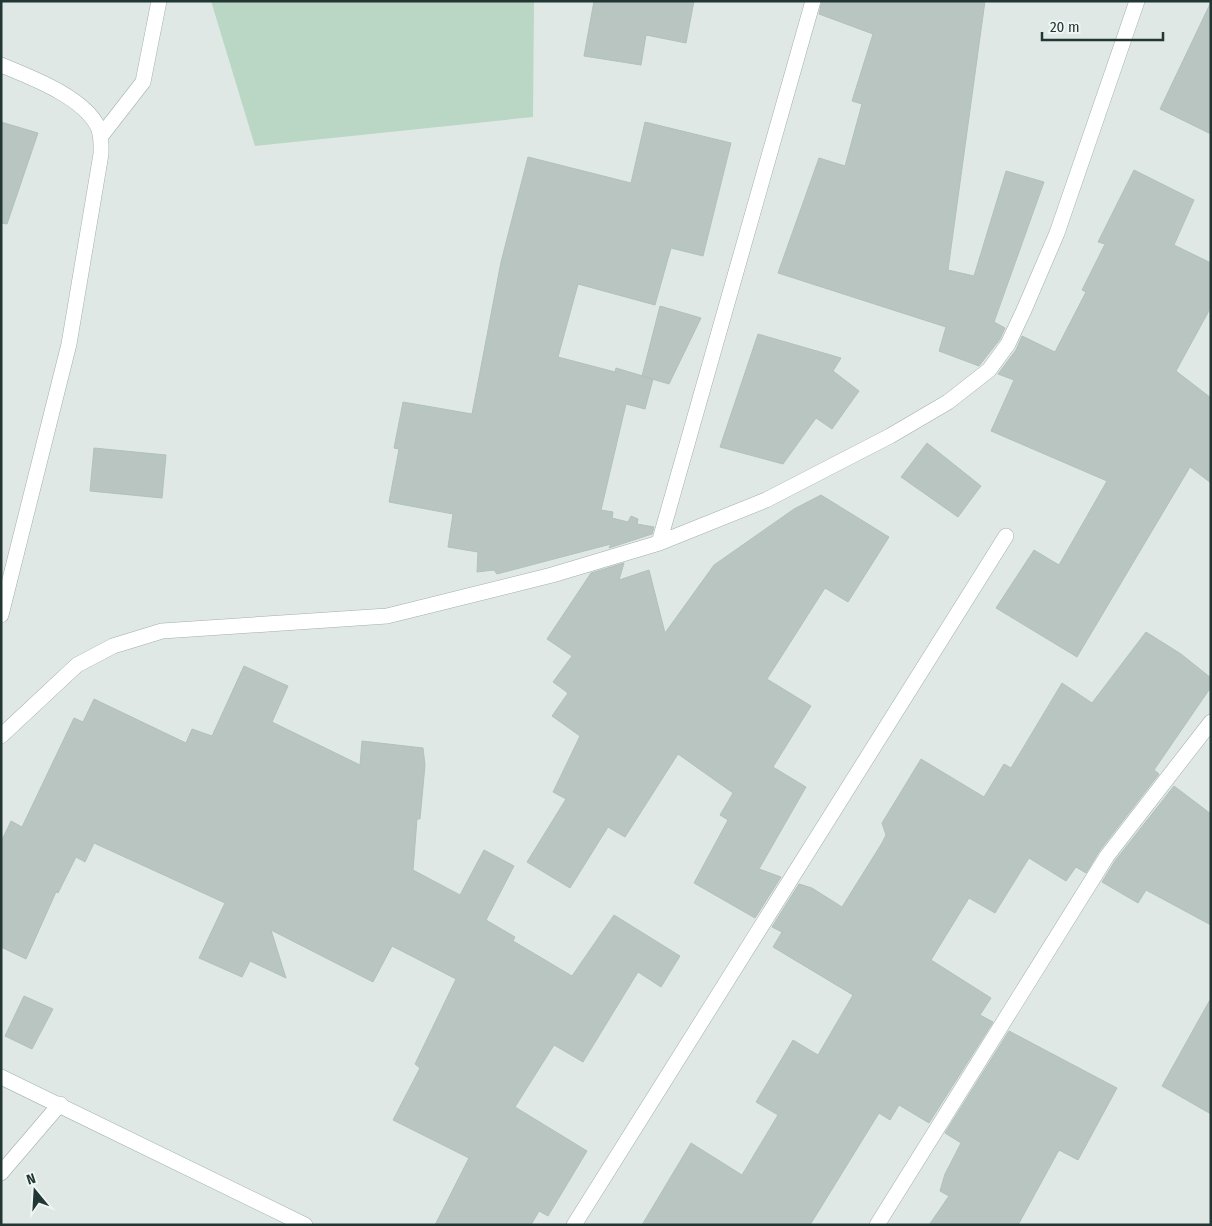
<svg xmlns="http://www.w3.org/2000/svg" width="1212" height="1226" font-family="'Fira Sans Condensed',sans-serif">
  <rect width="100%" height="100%" fill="#dfe8e5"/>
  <path fill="#bad7c5" d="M211 1H534L533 117 255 146Z"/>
  <path fill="#b8c5c1" stroke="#b2c1bc" d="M594 1H694L686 43 646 35 641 65 584 56Z
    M822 1H985L948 270 974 276 1006 171 1044 182 994 322 1005 328 1000 339 979 366 939 351 946 327 778 273 819 158 845 166 862 104 852 101 873 34 819 14Z
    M1211 2V134L1160 109Z
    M1 122 38 133 7 224 1 223Z
    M645 122 731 143 703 256 671 248 655 305 578 284 558 357 615 372 616 368 653 379 645 409 626 404 601 510 613 512 612 518 628 522 631 516 638 519 637 524 654 527 652 534 609 548 611 544 497 574 494 570 477 572 478 552 448 547 453 514 389 502 399 449 394 448 403 402 472 414 501 262 528 157 631 183Z
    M1134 170 1194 200 1174 245 1211 263V307L1176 371 1211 398V483L1190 467 1077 657 996 608 1034 550 1059 565 1107 481 991 431 1014 380 998 374 1016 350 1022 336 1055 352 1086 292 1082 290 1105 244 1098 242Z
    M660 306 701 318 669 384 642 376Z
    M758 334 841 358 833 371 859 391 832 429 816 418 783 464 720 447Z
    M927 443 981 486 958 517 901 477Z
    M94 448 166 455 162 498 90 491Z
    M821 495 889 537 848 602 825 588 767 679 811 706 773 767 806 787 759 869 781 877 755 918 694 883 728 820 720 815 733 793 678 754 625 837 608 827 570 888 527 862 566 799 553 792 580 736 552 716 568 693 553 682 572 656 547 639 591 573 624 563 619 580 649 570 665 633 714 565 794 509Z
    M1146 632 1181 654 1211 678V687L1154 770 1159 774 1100 850 1086 873 1076 867 1066 881 1029 858 995 913 969 898 931 960 991 998 980 1015 993 1022 929 1123 899 1105 890 1120 879 1113 810 1225H642L691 1143 742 1175 778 1115 756 1102 793 1040 818 1055 853 995 773 947 782 932 772 927 799 884 812 888 842 907 882 843 886 835 882 823 921 759 984 797 1004 764 1011 768 1062 683 1092 703Z
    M244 666 288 686 272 722 360 765 362 741 423 748 425 765 420 819H417L413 870 460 895 484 850 514 866 486 920 515 937 513 941 572 976 614 915 680 956 661 987 638 972 583 1062 554 1045 515 1107 587 1151 548 1216 539 1211 531 1225H435L469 1158 393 1120 420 1068 415 1064 456 979 392 946 373 982 271 930 286 978 250 961 242 977 199 958 225 903 94 843 85 862 76 857 58 893 56 892 26 959 1 947V842L11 821 22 827 74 718 83 722 94 699 186 743 192 729 212 736Z
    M1174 786 1211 814V925L1146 890 1138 903 1102 882 1115 861Z
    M24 996 53 1009 32 1049 5 1036Z
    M1211 998V1114L1162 1086Z
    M1009 1031 1117 1088 1078 1160 1059 1150 1018 1225H929L949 1196 940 1191 945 1174 961 1143 945 1133Z"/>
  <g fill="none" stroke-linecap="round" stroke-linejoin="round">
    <g stroke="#a3afac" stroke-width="16">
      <path id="street" d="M1 65C30 77 84 97 98 127 102 136 101 145 101 154L69 344 1 615
        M101 136 143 82 159 1
        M659 543 813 1
        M1 736 77 665 113 646 162 631 387 616 552 575 659 543 766 500 890 436 948 402 989 370 1008 344 1024 310 1057 233 1137 1
        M1 1173 60 1104
        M574 1225 1006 536
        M877 1225 1107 856 1211 722"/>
    </g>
    <g stroke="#a0b2ae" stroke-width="16">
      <path id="secondary" d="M1 1077 305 1225"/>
    </g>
    <use href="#street" stroke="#fff" stroke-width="15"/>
    <use href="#secondary" stroke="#fff" stroke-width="15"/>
  </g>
  <rect width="1212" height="1226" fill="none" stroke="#223633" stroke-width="5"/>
  <g transform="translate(35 1191) rotate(342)" stroke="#eff5f3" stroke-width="4" paint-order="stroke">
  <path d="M0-4L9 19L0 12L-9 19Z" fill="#223633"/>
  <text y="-8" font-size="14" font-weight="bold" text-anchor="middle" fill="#223633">N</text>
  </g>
  <path d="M1042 32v8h121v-8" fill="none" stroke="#223633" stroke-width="2.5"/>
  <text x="1050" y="32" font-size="15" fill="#223633" stroke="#eff5f3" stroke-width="4" paint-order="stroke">20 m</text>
</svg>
